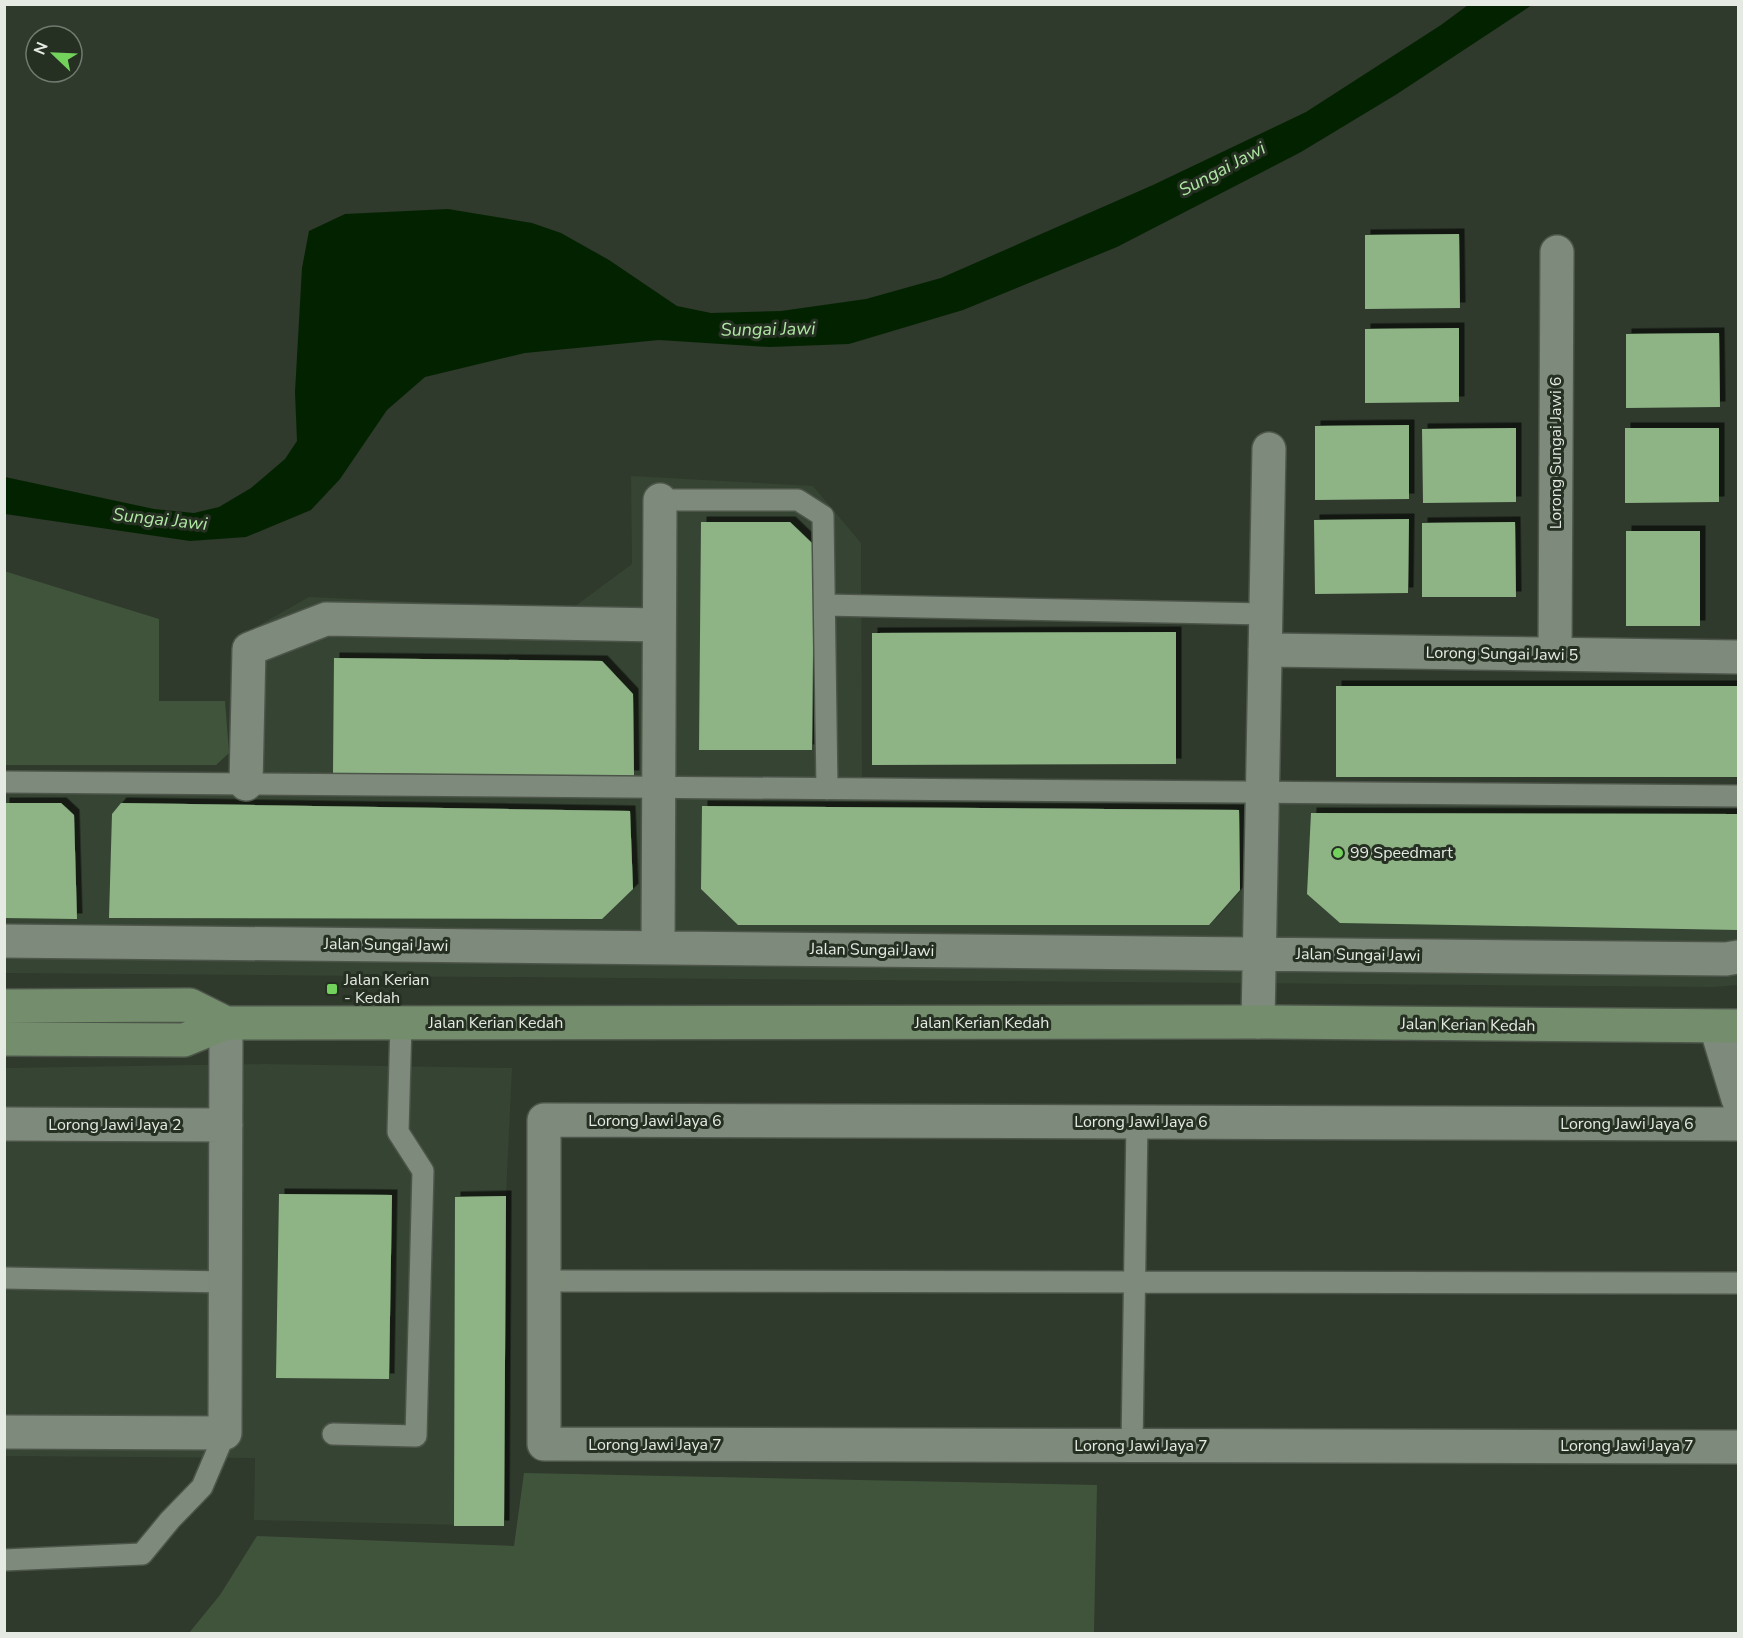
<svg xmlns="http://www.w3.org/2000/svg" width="1743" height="1638" font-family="'Nunito Sans',sans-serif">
  <defs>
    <filter id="shadow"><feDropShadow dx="5.5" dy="-5.5" stdDeviation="0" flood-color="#0009"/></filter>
  </defs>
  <rect width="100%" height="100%" fill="#2f392c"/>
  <path fill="#364433" d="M631 476 813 486 861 543 862 777 1738 797V985L1715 987 5 973V781H234L233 640 309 597 571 609 632 564Z
    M264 1064 512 1068 506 1196 504 1526 254 1520 255 1458 5 1456 4 1068Z"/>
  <path fill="#40543b" d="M4 571 159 619V701H225L229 753 216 765H5Z
    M524 1473 1097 1485 1094 1633H189L220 1595 257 1536 514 1546Z"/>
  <path fill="#032300" d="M1468 5H1532L1397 94 1301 152 1117 247 963 310 849 344 769 347 659 340 525 353 425 377 387 410 340 479 311 510 246 537 190 541 5 514V477L154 509 194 513 219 507 251 488 285 459 297 441 295 392 302 268 309 231 345 214 448 209 532 223 561 233 609 260 677 306 711 313 781 311 866 299 941 278 1153 185 1306 112 1441 25Z"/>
  <path fill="#8eb486" filter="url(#shadow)" d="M1459 234 1460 308 1365 309V235Z
    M1459 328V402L1365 403V329Z
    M1719 333 1720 407 1626 408V334Z
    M1409 425V499L1315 500V426Z
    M1516 428V502L1423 503 1422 429Z
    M1625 428H1719V502L1625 503Z
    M1409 519 1408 593 1315 594 1314 520Z
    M701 522H790L814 545 812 750H699Z
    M1515 522 1516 597H1422V523Z
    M1626 531H1700V626H1626Z
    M1176 632V764L872 765V633Z
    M334 658 602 661 633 694 634 776 333 773Z
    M1336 686H1738V777H1336Z
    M4 803H61L74 815 77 919 4 918Z
    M121 803 630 811 633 889 602 919 109 918 112 814Z
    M702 806 1239 810 1240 890 1209 925H738L701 889Z
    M1311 813 1738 814V930L1340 923 1307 894Z
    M279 1194 392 1195 389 1379 276 1378Z
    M506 1196 504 1526H454L455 1197Z"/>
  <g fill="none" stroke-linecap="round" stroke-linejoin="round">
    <g stroke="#4d554a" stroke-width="24">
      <path id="service" d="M660 500H798L823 516 827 789
        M825 605 1266 614
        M4 782 1738 796
        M4 1278 225 1282
        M544 1281 1738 1283
        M333 1434 416 1436 423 1171 398 1132 401 1023
        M1132 1446 1137 1122
        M4 1560 142 1554 170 1520 202 1487 225 1433"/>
    </g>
    <g stroke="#4d554a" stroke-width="36">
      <path id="minor" d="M1265 650 1738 657
        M1555 654 1557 252
        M246 784 249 649 326 619 659 625
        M4 941 1726 959 1738 957
        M658 948 660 500
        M1258 1022 1269 449
        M1716 1027 1738 1099
        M4 1124 226 1125
        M1738 1124 544 1120V1444L1738 1447
        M4 1432 225 1433 226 1023"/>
    </g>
    <g stroke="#4d554a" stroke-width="36">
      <path id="secondary" d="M4 1006 190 1005 226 1023
        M4 1039 184 1040 226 1023 1258 1022 1738 1026"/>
    </g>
    <use href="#service" stroke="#7e8a7b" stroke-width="21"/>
    <use href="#minor" stroke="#7e8a7b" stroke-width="33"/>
    <use href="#secondary" stroke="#748e6d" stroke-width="33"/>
  </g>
  <g fill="#73d25c" stroke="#252f22" stroke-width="2">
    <circle cx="1338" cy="853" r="6"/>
    <rect x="326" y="983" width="12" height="12" rx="3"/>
  </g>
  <g text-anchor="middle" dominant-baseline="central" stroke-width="6" stroke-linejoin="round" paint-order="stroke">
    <g font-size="16" fill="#e5ebe3" stroke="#252f22">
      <text transform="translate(1556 453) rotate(-90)">Lorong Sungai Jawi 6</text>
      <text transform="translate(1502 654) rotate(1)">Lorong Sungai Jawi 5</text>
      <text transform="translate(386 945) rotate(1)">Jalan Sungai Jawi</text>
      <text transform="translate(872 950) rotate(1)">Jalan Sungai Jawi</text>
      <text transform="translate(1358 955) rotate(1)">Jalan Sungai Jawi</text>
      <text x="496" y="1023">Jalan Kerian Kedah</text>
      <text x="982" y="1023">Jalan Kerian Kedah</text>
      <text transform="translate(1468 1025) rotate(1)">Jalan Kerian Kedah</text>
      <text x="655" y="1121">Lorong Jawi Jaya 6</text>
      <text x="1141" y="1122">Lorong Jawi Jaya 6</text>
      <text x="1627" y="1124">Lorong Jawi Jaya 6</text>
      <text x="115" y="1125">Lorong Jawi Jaya 2</text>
      <text x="655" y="1445">Lorong Jawi Jaya 7</text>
      <text x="1141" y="1446">Lorong Jawi Jaya 7</text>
      <text x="1627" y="1446">Lorong Jawi Jaya 7</text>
    </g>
    <g font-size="16" fill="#e5ebe3" stroke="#252f22" text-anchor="start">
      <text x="1350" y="853">99 Speedmart</text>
      <text x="344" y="980">Jalan Kerian<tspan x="344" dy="18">- Kedah</tspan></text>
    </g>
    <g font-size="18" font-style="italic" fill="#b0e7a4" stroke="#252f22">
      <text transform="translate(1222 169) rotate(-28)">Sungai Jawi</text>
      <text transform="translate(768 329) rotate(-1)">Sungai Jawi</text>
      <text transform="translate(160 519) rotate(6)">Sungai Jawi</text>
    </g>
  </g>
  <rect width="1743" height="1638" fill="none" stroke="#e5ebe3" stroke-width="12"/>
  <g transform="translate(54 54) rotate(293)"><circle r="28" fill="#252f22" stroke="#727a6f" stroke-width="1.5"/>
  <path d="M0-4.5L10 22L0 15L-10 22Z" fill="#73d25c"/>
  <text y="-9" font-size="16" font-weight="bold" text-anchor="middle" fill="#e5ebe3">N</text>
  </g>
</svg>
